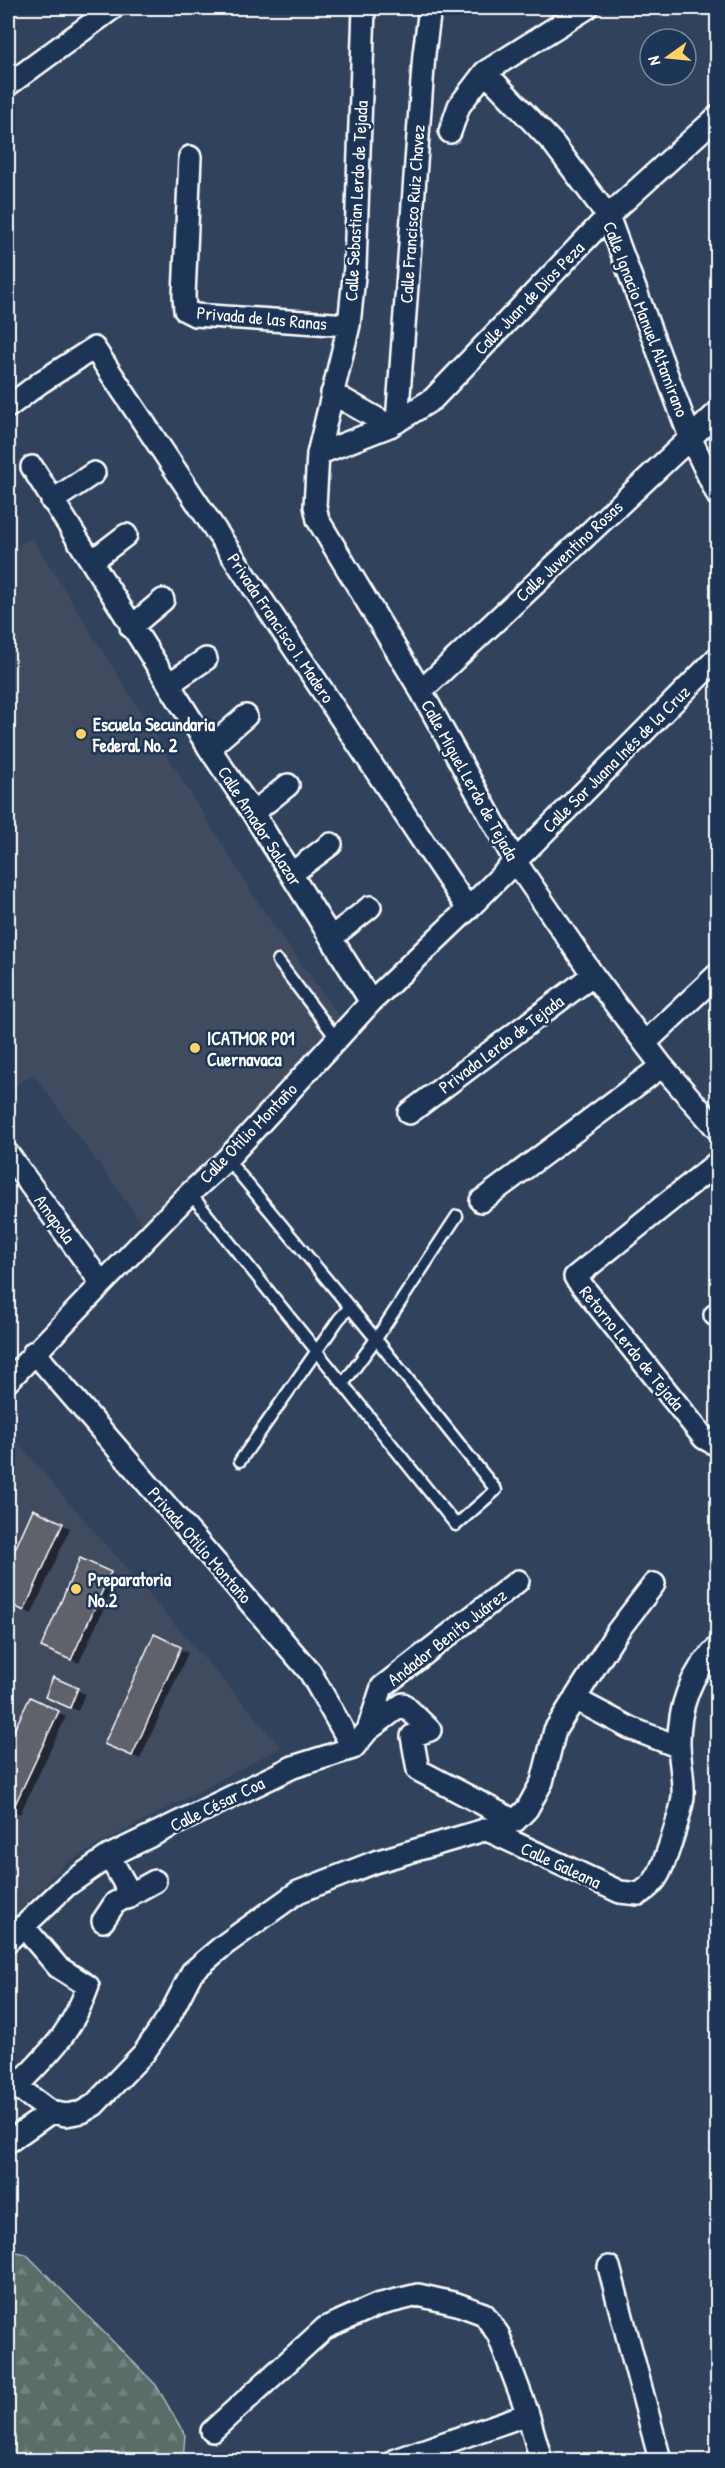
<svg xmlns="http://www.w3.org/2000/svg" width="725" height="2468" font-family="'Patrick Hand',sans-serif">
  <defs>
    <pattern id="forest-firs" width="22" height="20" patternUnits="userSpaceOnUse" patternTransform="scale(1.5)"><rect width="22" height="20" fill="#5a6d69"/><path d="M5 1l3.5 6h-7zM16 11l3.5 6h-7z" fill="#738380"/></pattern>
  </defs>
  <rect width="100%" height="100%" fill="#31425d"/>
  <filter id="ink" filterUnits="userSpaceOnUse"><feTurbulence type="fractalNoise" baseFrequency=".0167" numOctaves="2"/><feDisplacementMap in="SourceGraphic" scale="12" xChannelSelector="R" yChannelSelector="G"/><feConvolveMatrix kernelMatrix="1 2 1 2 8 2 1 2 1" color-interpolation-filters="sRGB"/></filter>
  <g filter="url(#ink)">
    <path fill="#3f4c61" d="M32 537 266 915 344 1023 147 1230 33 1074 8 1091V552Z
      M8 1432 281 1747 67 1862 8 1922Z"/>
    <path fill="url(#forest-firs)" stroke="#acb6b4" stroke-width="1.5" d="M8 2250 26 2254 156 2385 185 2435 183 2460H8Z"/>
    <path fill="#0007" d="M33 1511 70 1528 32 1614 8 1603V1569Z
      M110 1574 118 1578 79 1663 51 1650Z
      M154 1636 188 1653 140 1759 114 1747Z
      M53 1679 85 1694 78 1711 54 1700Z
      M30 1699 66 1717 20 1814 8 1808V1746Z"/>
    <path fill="#5f626a" stroke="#fff" stroke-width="1.5" d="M33 1509 63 1523 24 1611 8 1603V1565Z
      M80 1558 111 1572 71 1660 41 1647Z
      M154 1634 181 1647 132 1756 104 1744Z
      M53 1677 78 1688 70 1708 45 1697Z
      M30 1697 59 1711 12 1811 8 1809V1743Z"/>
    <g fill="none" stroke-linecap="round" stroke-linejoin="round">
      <g stroke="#fff" stroke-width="15">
        <path id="lane" d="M278 961 336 1038
          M190 1193 456 1525 496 1490 376 1339 227 1159
          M343 1384 376 1339 457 1216
          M240 1461 339 1319 350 1307"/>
      </g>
      <g stroke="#fff" stroke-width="26">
        <path id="street" d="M364 8 355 267 349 325 318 454 315 506 318 520 421 691 515 861 593 975 662 1066 718 1130
          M485 72 553 143 608 216 690 437 718 496
          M8 85 113 8
          M450 132 459 106 485 72 587 8
          M190 157 184 296 185 310 195 315 349 325
          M332 393 390 426
          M8 407 41 382 94 348 468 909
          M397 422 424 54 430 8
          M318 454 390 426 433 399 608 216 718 116
          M32 467 209 748 253 813 371 1002
          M52 501 94 473
          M92 561 126 535
          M131 627 163 600
          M169 684 206 659
          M421 691 718 412
          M209 748 246 716
          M253 813 288 785
          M291 874 331 844
          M332 937 370 907
          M645 1043 718 974
          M409 1113 593 975
          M8 1154 102 1284
          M718 1162 575 1277 704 1438 715 1444 718 1442
          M481 1201 662 1066
          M715 1315 718 1313
          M34 1352 310 1672 353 1748
          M8 1381 190 1193 227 1159 371 1002 468 909 718 657
          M575 1699 630 1728 679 1747
          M368 1730 382 1687 518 1581
          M485 1829 620 1892 639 1894C647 1889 654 1883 658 1875 665 1863 682 1810 683 1796 684 1780 680 1763 679 1746 678 1709 690 1673 718 1647
          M109 1856 126 1886 128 1898
          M103 1921 115 1903 155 1881
          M8 1941 67 1885 109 1856 293 1767 353 1748 368 1730 403 1704 430 1730 412 1736 418 1770 515 1821
          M8 2080 51 2112
          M16 2087C51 2051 71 2034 88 1986L58 1967 23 1926
          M8 2142 51 2112 66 2115 82 2112 94 2105 144 2053 170 2015 192 1972 224 1945 298 1892 375 1862 515 1821 527 1809 542 1782 555 1730 617 1632 654 1584
          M609 2267 660 2460
          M212 2431 325 2328 377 2305 418 2295 457 2304 484 2314 498 2334 528 2414 541 2460
          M396 2460 528 2414"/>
      </g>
      <use href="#lane" stroke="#1d3557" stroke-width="10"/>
      <use href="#street" stroke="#1d3557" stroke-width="21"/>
    </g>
  </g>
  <g fill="#ffd166" stroke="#1d3557" stroke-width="2">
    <circle cx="81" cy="734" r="6"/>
    <circle cx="195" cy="1048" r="6"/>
    <circle cx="76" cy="1589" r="6"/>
  </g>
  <g text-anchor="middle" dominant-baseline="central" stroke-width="5" stroke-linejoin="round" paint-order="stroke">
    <g font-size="18" fill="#fff" stroke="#1d3557">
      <text transform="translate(356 201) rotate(-87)">Calle Sebastian Lerdo de Tejada</text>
      <text transform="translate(412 214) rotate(-86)">Calle Francisco Ruiz Chavez</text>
      <text transform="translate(529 298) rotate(-46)">Calle Juan de Dios Peza</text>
      <text transform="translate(262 318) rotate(5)">Privada de las Ranas</text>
      <text transform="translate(646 319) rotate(69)">Calle Ignacio Manuel Altamirano</text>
      <text transform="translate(569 551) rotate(-43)">Calle Juventino Rosas</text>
      <text transform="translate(281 628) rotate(56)">Privada Francisco I. Madero</text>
      <text transform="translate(616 759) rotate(-45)">Calle Sor Juana Inés de la Cruz</text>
      <text transform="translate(470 780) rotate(61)">Calle Miguel Lerdo de Tejada</text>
      <text transform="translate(260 826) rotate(57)">Calle Amador Salazar</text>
      <text transform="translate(501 1044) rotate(-37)">Privada Lerdo de Tejada</text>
      <text transform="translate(248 1133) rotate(-46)">Calle Otilio Montaño</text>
      <text transform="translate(55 1219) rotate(54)">Amapola</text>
      <text transform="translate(632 1348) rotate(51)">Retorno Lerdo de Tejada</text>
      <text transform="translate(200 1545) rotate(49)">Privada Otilio Montaño</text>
      <text transform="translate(447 1637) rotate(-38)">Andador Benito Juárez</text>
      <text transform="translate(217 1804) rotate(-26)">Calle César Coa</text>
      <text transform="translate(561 1865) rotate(25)">Calle Galeana</text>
    </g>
    <g font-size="18" font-weight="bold" fill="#fff" stroke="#1d3557" text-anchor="start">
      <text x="93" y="724">Escuela Secundaria<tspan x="93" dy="21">Federal No. 2</tspan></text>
      <text x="207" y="1038">ICATMOR P01<tspan x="207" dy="21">Cuernavaca</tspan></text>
      <text x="88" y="1579">Preparatoria<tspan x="88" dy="21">No.2</tspan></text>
    </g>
  </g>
  <rect width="725" height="2468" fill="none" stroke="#1d3557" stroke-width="30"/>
  <rect x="15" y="15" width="695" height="2438" fill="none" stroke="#fff" stroke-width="2" filter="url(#ink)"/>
  <g transform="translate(668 57) rotate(255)"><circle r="28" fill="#1d3557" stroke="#77869a" stroke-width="1.5"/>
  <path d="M0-4.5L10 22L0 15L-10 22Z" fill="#ffd166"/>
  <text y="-9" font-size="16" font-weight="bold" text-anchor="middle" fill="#ffffff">N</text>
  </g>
</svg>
